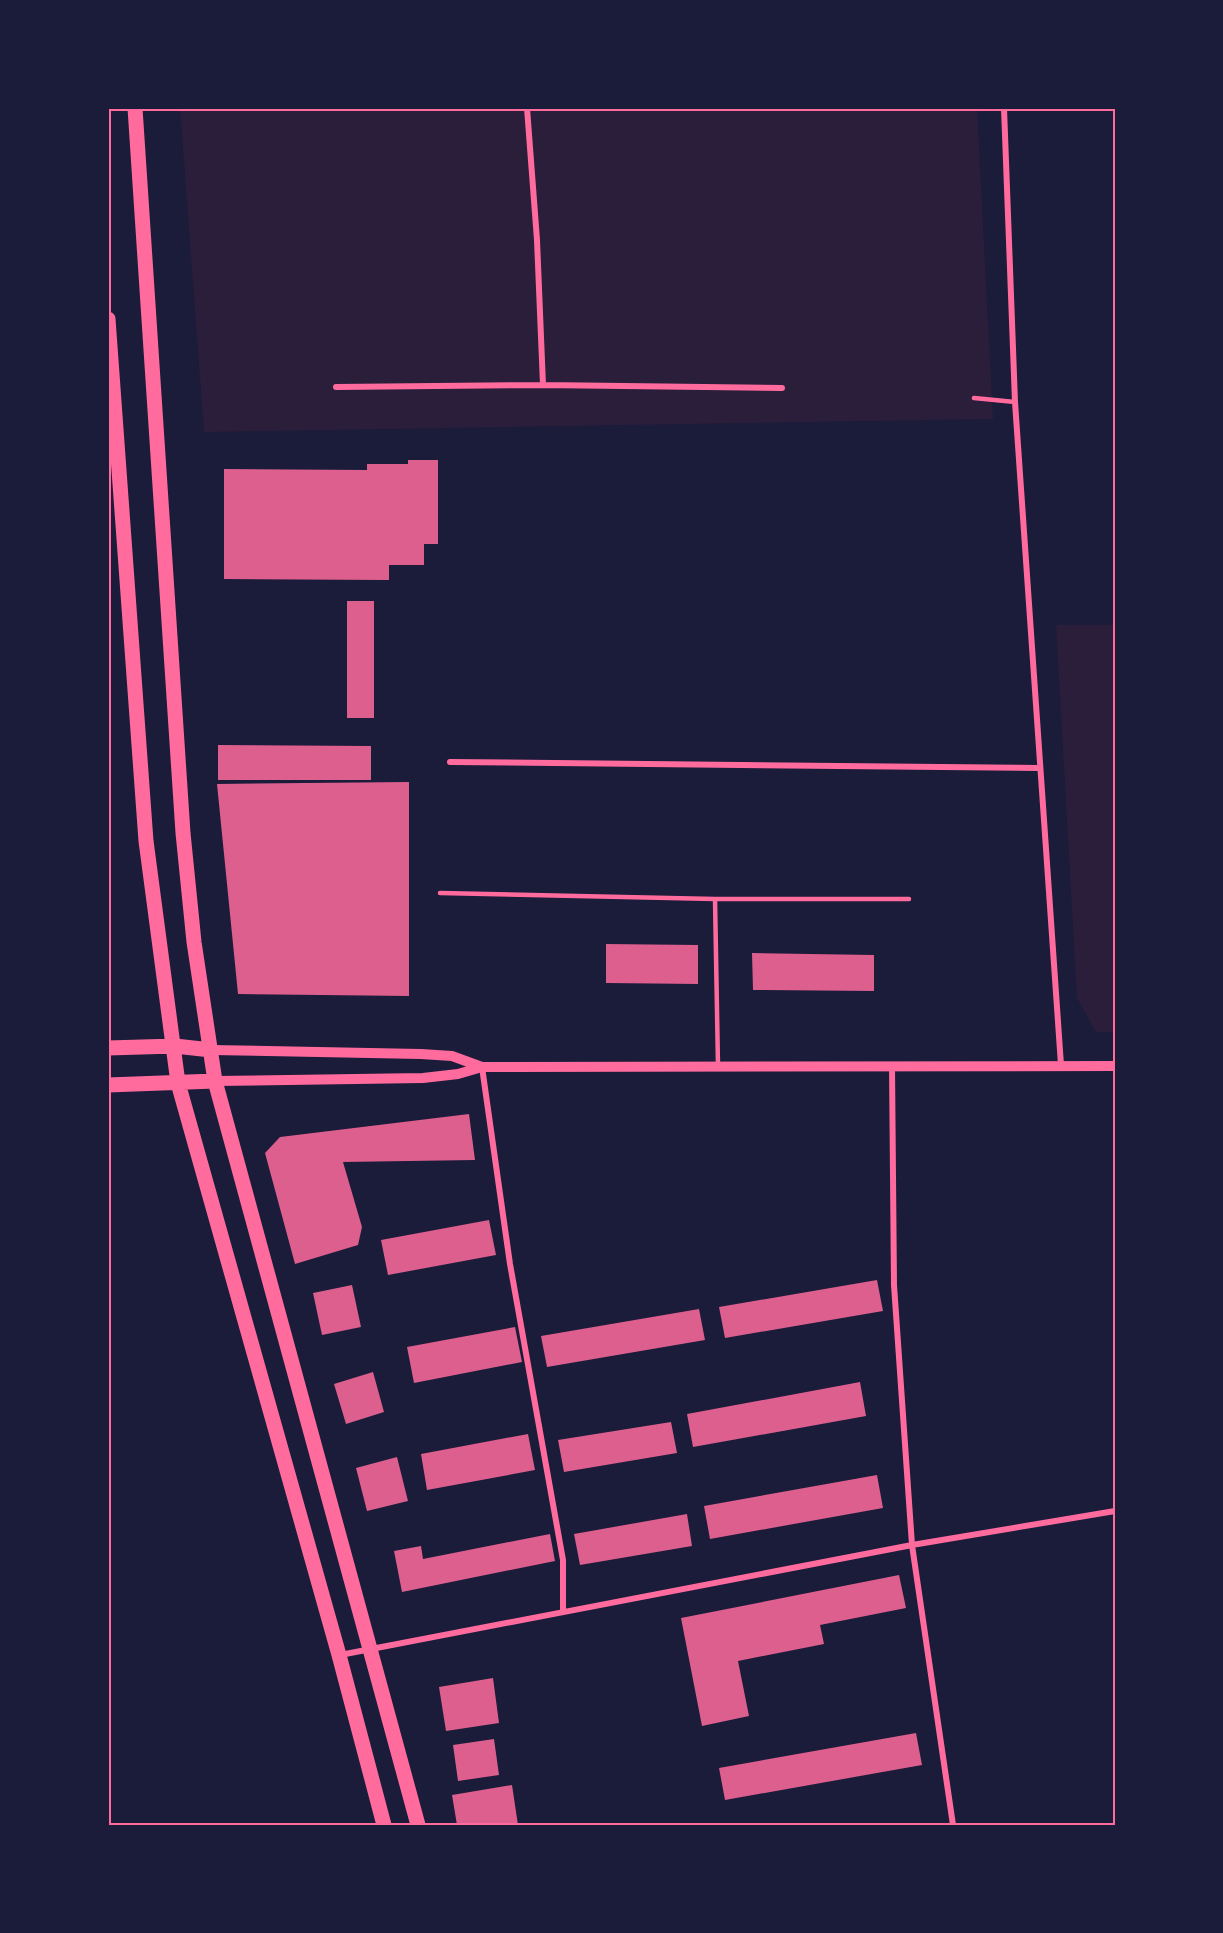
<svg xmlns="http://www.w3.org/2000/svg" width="1223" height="1933" font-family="'Source Sans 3',sans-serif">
  <rect width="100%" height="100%" fill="#1b1b3a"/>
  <path fill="#2a1e3b" d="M180 108H977L993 419 204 432Z
    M1056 625H1115V1032H1096L1077 998Z"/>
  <path fill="#dd5f8e" d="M408 460H438V544H424V565H389V580L224 579V469L367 470V464H408Z
    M347 601H374V718H347Z
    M218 745 371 746V780H218Z
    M409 782V996L238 994 217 784Z
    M606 944 698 945V984L606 983Z
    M752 953 874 955V991L753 990Z
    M469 1114 475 1160 343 1162 362 1227 358 1245 295 1264 265 1153 280 1137Z
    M489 1220 496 1255 388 1275 381 1240Z
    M877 1280 883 1311 725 1338 719 1307Z
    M352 1285 361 1327 322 1335 313 1293Z
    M699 1309 705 1340 547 1367 541 1336Z
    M515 1327 522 1362 414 1383 407 1347Z
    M373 1372 384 1412 346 1424 334 1384Z
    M860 1382 866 1416 693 1447 687 1414Z
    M671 1422 677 1453 564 1472 558 1440Z
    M528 1434 535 1470 427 1490 421 1454Z
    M397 1457 408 1501 367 1511 356 1468Z
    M877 1475 883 1508 710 1539 704 1506Z
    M687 1514 692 1546 580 1565 574 1534Z
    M550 1534 555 1561 402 1592 394 1551 421 1546 423 1559Z
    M899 1575 906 1608 820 1625 824 1644 738 1661 749 1716 702 1726 681 1618Z
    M493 1678 499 1723 446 1731 439 1687Z
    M916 1733 922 1765 725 1800 719 1768Z
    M494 1739 499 1775 458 1781 453 1745Z
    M512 1785 518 1825H457L452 1795Z"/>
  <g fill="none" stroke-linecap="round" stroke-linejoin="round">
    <path stroke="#ff6b9d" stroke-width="4.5" d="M974 398 1015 402
      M440 893 715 899H909
      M715 899 718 1066"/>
    <path stroke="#ff6b9d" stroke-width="6" d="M527 108 537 240 543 385
      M1004 108 1015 402 1061 1065
      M336 387 543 385 782 388
      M450 762 1040 768
      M892 1066 894 1285 912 1545 953 1825
      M482 1067 510 1264 563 1560V1612
      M340 1655 912 1545 1115 1511"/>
    <path stroke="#ff6b9d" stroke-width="10" d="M211 1050 421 1054 452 1056 482 1067
      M215 1081 423 1078 458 1074 482 1067 1115 1066"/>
    <path stroke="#ff6b9d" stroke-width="15" d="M135 108 183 833 194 942 215 1081 418 1825
      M108 319 146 841 178 1083 339 1655 384 1825
      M108 1048 175 1046 211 1050
      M108 1085 215 1081"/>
  </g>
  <rect width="1223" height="1933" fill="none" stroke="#1b1b3a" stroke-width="219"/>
  <rect x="110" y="110" width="1004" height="1714" fill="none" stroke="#ff6b9d" stroke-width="2"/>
</svg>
